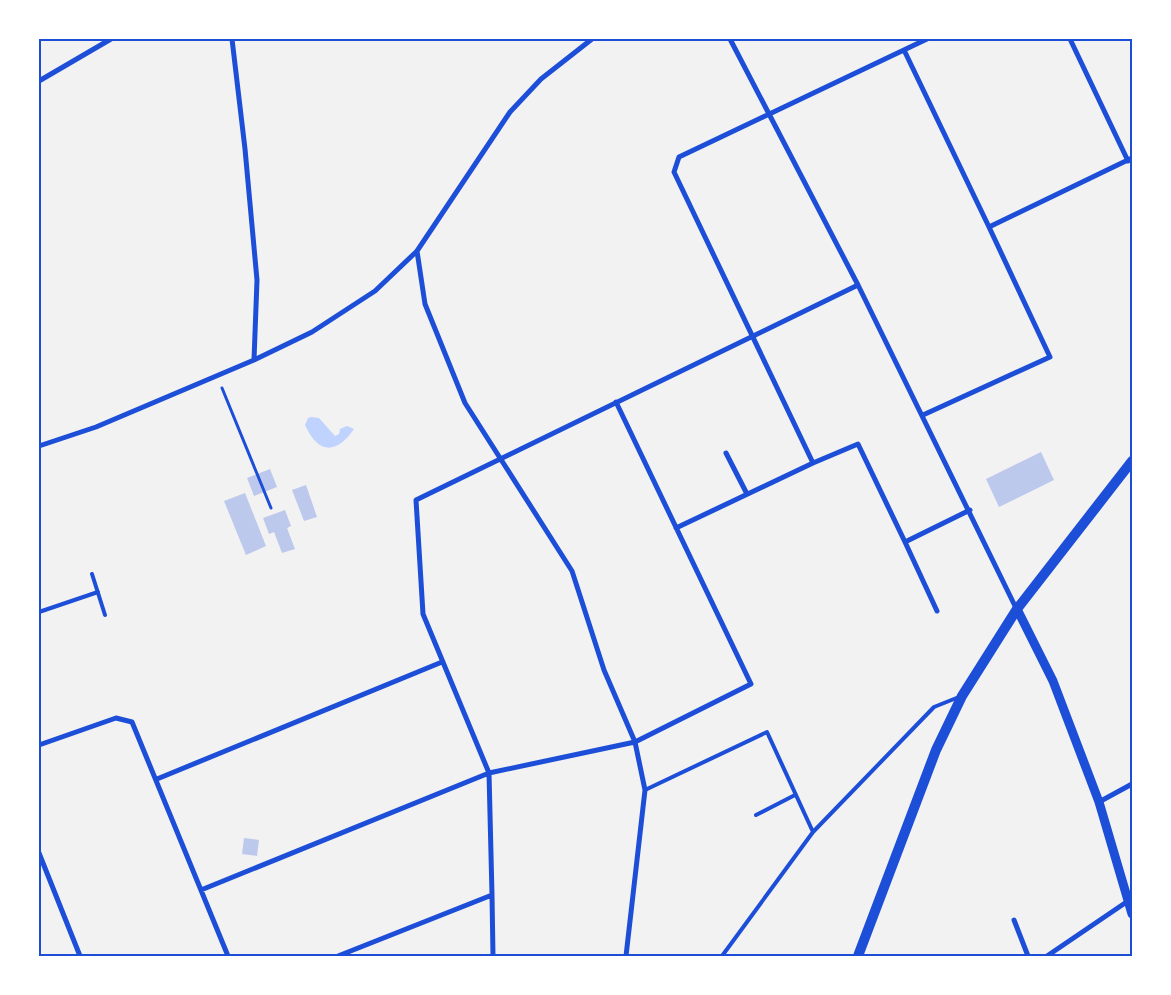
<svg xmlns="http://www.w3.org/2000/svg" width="1171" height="995" font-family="'Open Sans',sans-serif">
  <rect width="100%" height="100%" fill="#f2f2f2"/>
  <path fill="#bfd3fe" d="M311 417 319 418 335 436 339 434 340 429 347 426 354 429C336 455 318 454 305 425L308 418Z"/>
  <path fill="#bdc9ec" d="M1041 452 1054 480 999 507 986 479Z
    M270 469 277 487 254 496 247 478Z
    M306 485 317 517 304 521 292 490Z
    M245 493 266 546 246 555 224 501Z
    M285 510 291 526 287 528 295 549 282 553 274 532 269 534 263 518Z
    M244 838 259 840 257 856 242 854Z"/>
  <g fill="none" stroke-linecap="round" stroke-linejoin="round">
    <path stroke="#1d4ed8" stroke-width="3" d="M222 388 271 508"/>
    <path stroke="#1d4ed8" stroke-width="4" d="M92 574 105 615
      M39 612 98 592
      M645 790 767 732 813 832
      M756 815 795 795
      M722 956 813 832 934 707 959 697"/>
    <path stroke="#1d4ed8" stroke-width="5" d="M232 39 245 149 257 280 254 360
      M730 39 858 285 1016 608
      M1070 39 1128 161
      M904 50 989 227
      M39 81 111 39
      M417 251 425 304 465 403 572 571 604 670 635 742 645 790 626 956
      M923 415 1050 357 989 227 1132 158
      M39 446 96 427 254 360 312 332 375 291 417 251 510 112 541 79 592 39
      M726 453 747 494
      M813 463 674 172 679 157 927 39
      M676 528 813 463 858 444 905 542 970 510
      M905 542 937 611
      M39 745 116 718 132 722 228 956
      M157 779 442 662
      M1099 802 1132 784
      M39 853 80 956
      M201 890 489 773 635 742 751 684 616 402
      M492 895 493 956
      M1014 920 1028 956
      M338 956 492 895 489 773 423 614 416 500 858 285
      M1047 956 1128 901"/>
    <path stroke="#1d4ed8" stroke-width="9" d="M1017 609 1053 681 1099 802 1132 914"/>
    <path stroke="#1d4ed8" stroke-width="10" d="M858 956 936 750 962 696 1017 609 1132 461"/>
  </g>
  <rect width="1171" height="995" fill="none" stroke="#ffffff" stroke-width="80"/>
  <rect x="40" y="40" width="1091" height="915" fill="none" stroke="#1d4ed8" stroke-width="2"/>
</svg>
